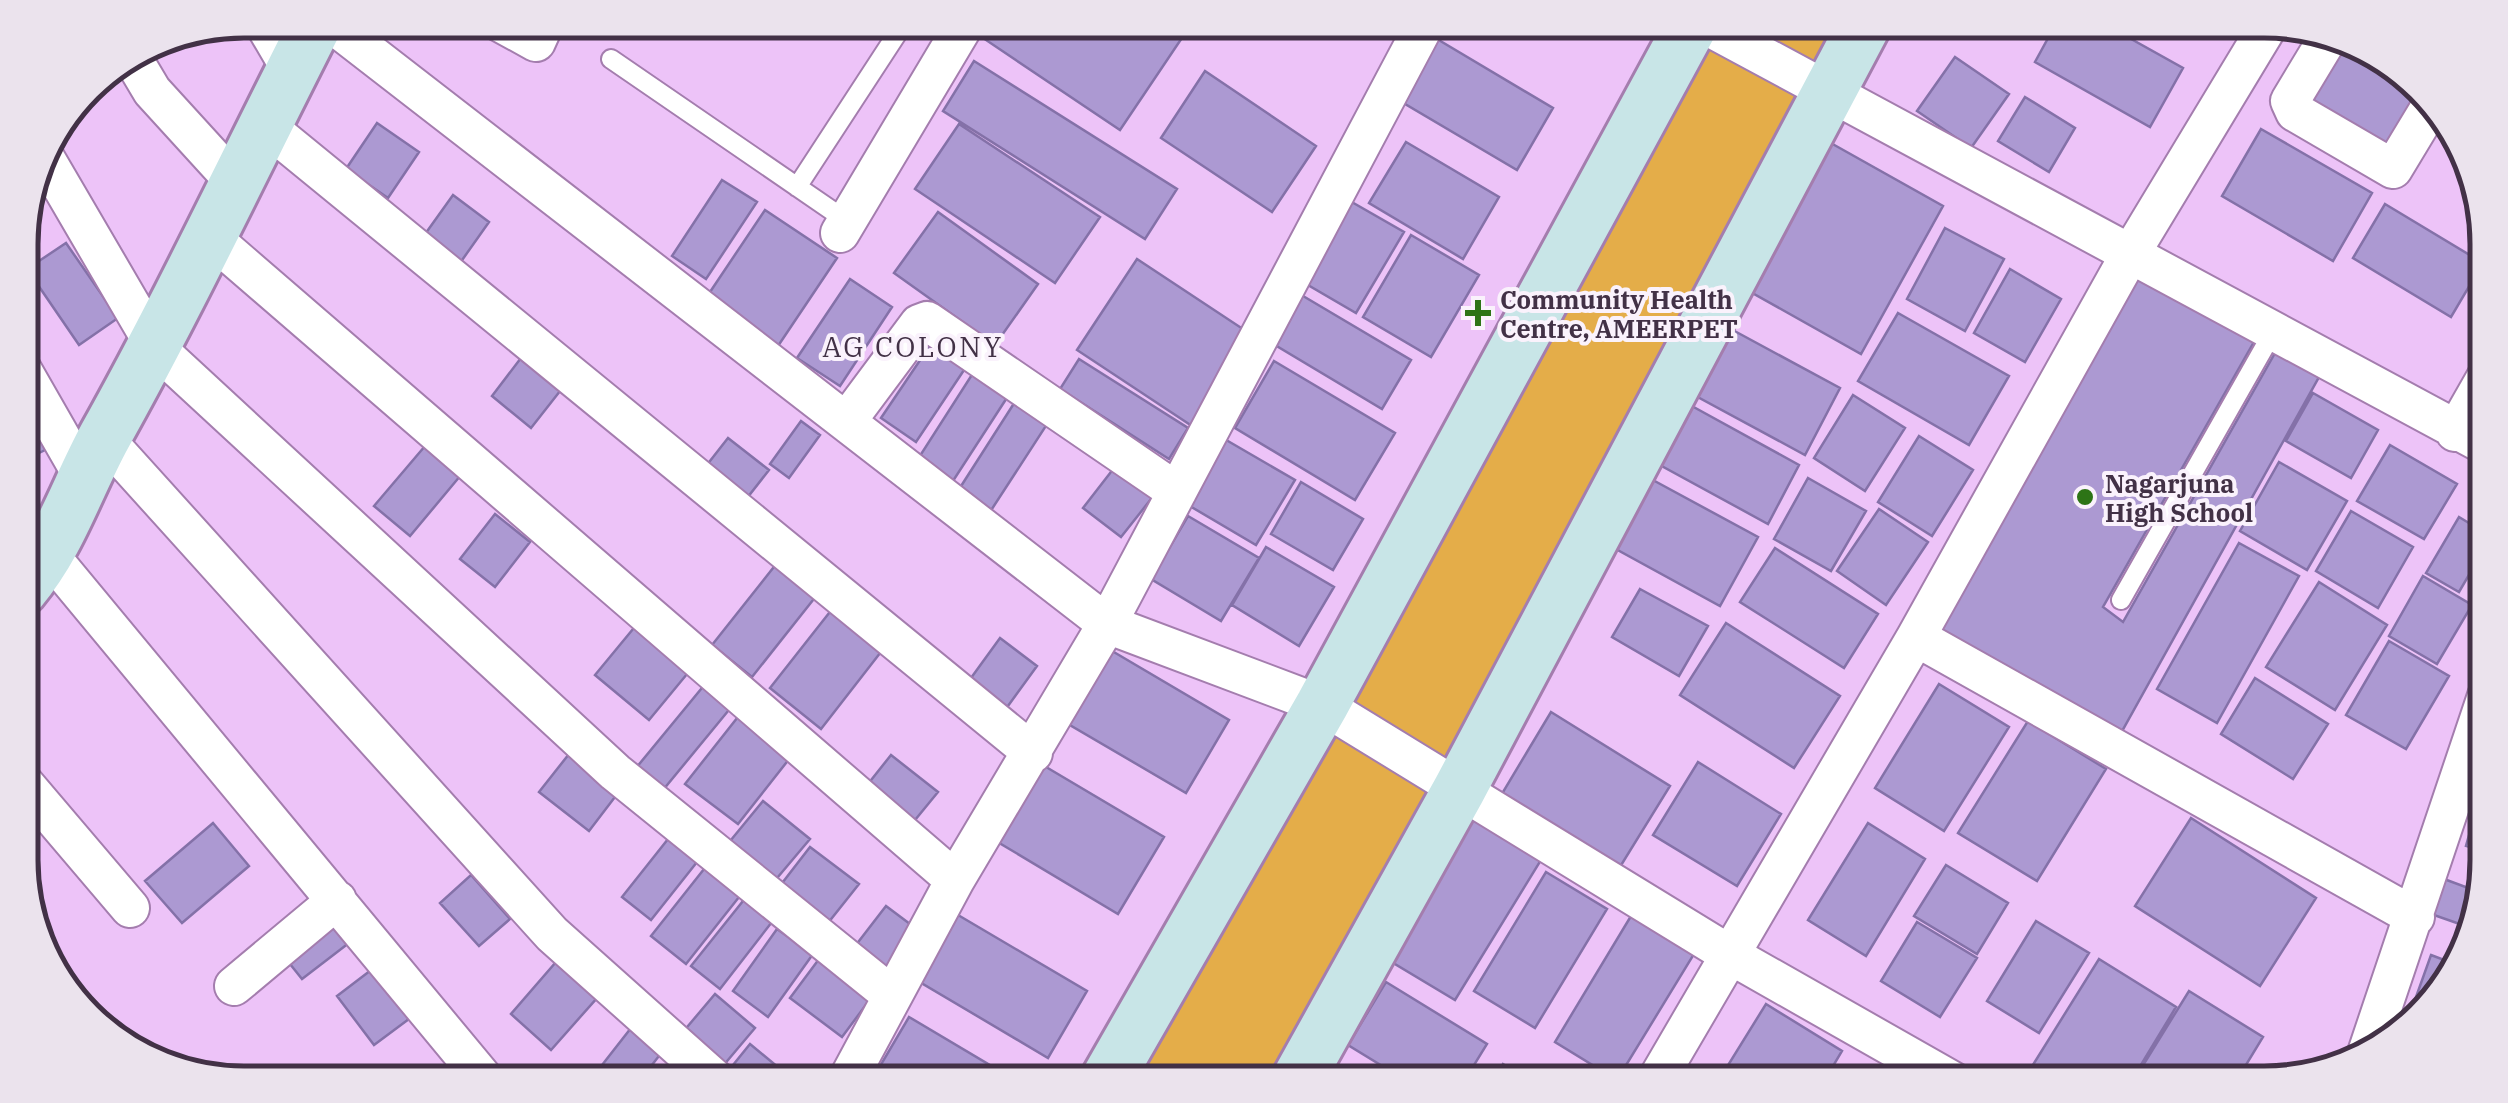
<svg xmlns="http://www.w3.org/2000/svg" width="2508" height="1103" font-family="'IBM Plex Serif',serif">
  <rect width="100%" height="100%" fill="#edc3f8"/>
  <path fill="#e4ad49" d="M1694 20H1867L1296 1083H1105Z"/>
  <path fill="#ac99d2" stroke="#8471a8" stroke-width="2.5" d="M994 20H1194L1120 130 983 38Z
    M2058 20H2097L2183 68 2150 127 2035 62Z
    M1432 36 1553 108 1517 170 1395 98Z
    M2336 36 2430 98 2397 155 2301 98Z
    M1955 57 2009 94 1971 148 1917 111Z
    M974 61 1177 189 1145 239 943 111Z
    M1205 71 1316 146 1272 212 1161 138Z
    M2025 97 2075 128 2049 172 1998 141Z
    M377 123 419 152 388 198 346 169Z
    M959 124 1100 217 1055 283 915 189Z
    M2261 129 2372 193 2333 261 2222 196Z
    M1406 142 1499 197 1463 259 1369 203Z
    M1829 142 1943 206 1861 354 1747 290Z
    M722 180 757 202 706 279 672 256Z
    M453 195 489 222 460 263 423 237Z
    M1343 197 1404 232 1356 313 1296 278Z
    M2385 204 2483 263 2451 317 2353 258Z
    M765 210 837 258 778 346 706 298Z
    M938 212 1038 284 995 345 894 273Z
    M1945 228 2004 259 1965 331 1907 299Z
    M1411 235 1479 275 1431 357 1363 317Z
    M66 243 118 318 79 345 27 269Z
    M1137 259 1252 335 1192 426 1077 350Z
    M2132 261 2259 333 2103 607 2123 622 2279 346 2324 368 2116 742 1927 639Z
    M2010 269 2061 299 2025 362 1974 333Z
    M850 279 892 307 840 386 797 358Z
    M1298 293 1411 360 1382 409 1270 342Z
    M1898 313 2009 376 1969 445 1858 381Z
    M1729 328 1840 388 1805 455 1694 395Z
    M933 341 968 364 916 442 881 418Z
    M524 354 564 386 531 428 492 396Z
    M1079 359 1188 428 1169 459 1060 389Z
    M1274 361 1395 433 1355 500 1235 428Z
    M975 370 1010 393 951 484 916 462Z
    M2313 393 2378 430 2351 478 2286 441Z
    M1020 394 1053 415 988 515 956 494Z
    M1853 395 1905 428 1865 491 1814 458Z
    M1690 405 1799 465 1768 524 1658 464Z
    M29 412 47 449 21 462V416Z
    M801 421 820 435 789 478 770 464Z
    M1919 436 1973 470 1932 536 1878 502Z
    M1221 437 1295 480 1256 545 1183 502Z
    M728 438 769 470 740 507 699 475Z
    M431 439 466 469 410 536 374 506Z
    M2390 445 2457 484 2424 539 2357 501Z
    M1121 459 1159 489 1121 537 1083 508Z
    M2279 462 2347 501 2307 570 2240 531Z
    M1808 478 1866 511 1831 571 1774 539Z
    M1651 479 1758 537 1720 606 1614 548Z
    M1301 482 1363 519 1333 570 1271 534Z
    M1879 509 1928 542 1886 605 1837 571Z
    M2351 511 2413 547 2378 608 2316 571Z
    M495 514 530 542 495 587 460 559Z
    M1188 516 1259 558 1221 621 1151 579Z
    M2459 517 2487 534V544L2459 592 2426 573Z
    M2239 543 2299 576 2217 723 2157 689Z
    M1266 547 1334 587 1299 646 1232 605Z
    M1775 548 1878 614 1844 668 1740 602Z
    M777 563 817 595 752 677 712 645Z
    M2423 576 2472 605 2437 664 2389 636Z
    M2319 582 2387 625 2335 710 2266 667Z
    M1640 589 1708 626 1679 676 1612 637Z
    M833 608 884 648 821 729 770 688Z
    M638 623 692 668 649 720 595 675Z
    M1726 623 1840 696 1794 768 1680 695Z
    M1000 638 1037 666 1000 717 963 689Z
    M2389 641 2449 676 2406 749 2346 715Z
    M1107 648 1229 720 1186 793 1063 721Z
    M2255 678 2328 724 2293 779 2221 734Z
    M706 683 733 705 663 790 636 768Z
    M1939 684 2009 727 1944 831 1875 788Z
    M745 708 797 749 738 824 685 784Z
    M1551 712 1670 786 1615 875 1497 802Z
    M2028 721 2106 769 2037 881 1958 833Z
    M569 754 618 793 589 831 539 792Z
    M891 755 938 792 906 831 860 794Z
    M1698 762 1781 814 1737 886 1653 835Z
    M1041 764 1164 837 1118 914 996 841Z
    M2482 789 2488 791V852L2466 846Z
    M763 801 810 839 772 884 726 846Z
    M1465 814 1541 860 1455 1000 1380 955Z
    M2191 818 2316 898 2260 986 2135 906Z
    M213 823 249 866 182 923 145 881Z
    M1868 823 1925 859 1866 956 1808 920Z
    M672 834 701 857 651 920 622 897Z
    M810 847 859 884 824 928 776 891Z
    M708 864 743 892 686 964 651 936Z
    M1946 865 2008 903 1977 954 1914 916Z
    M1546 872 1607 909 1535 1028 1474 991Z
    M471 875 510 919 479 946 440 903Z
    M2444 879 2482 893 2474 929 2431 914Z
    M747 896 775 918 720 989 691 966Z
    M886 906 918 930 882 978 849 954Z
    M338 910 358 936 302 979 282 954Z
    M958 915 1087 991 1048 1058 918 981Z
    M1631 916 1694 954 1617 1080 1555 1042Z
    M2036 921 2089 953 2039 1033 1987 1001Z
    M1917 922 1977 958 1940 1017 1881 981Z
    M777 929 813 954 768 1017 733 991Z
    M825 951 877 990 842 1037 790 998Z
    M2431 955 2455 964 2426 1001 2416 997Z
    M2099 959 2176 1007 2130 1083H2055L2031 1068Z
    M556 962 597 998 551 1050 511 1014Z
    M379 964 417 1013 374 1045 337 996Z
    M1386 982 1487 1044 1463 1083H1410L1348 1045Z
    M2189 991 2263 1037 2235 1083H2149L2137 1075Z
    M715 994 755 1028 717 1073 677 1039Z
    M1766 1004 1842 1051 1823 1083H1717Z
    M909 1017 1020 1083H882L873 1078Z
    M631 1028 662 1052 638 1083H588Z
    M750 1044 785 1073 777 1083 721 1080Z
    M671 1061 699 1083H654Z
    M1503 1064 1534 1083H1492Z"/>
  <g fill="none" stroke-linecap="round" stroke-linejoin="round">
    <g stroke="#a47dae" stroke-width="22">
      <path id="lane" d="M611 59 847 221
        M797 187 906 20
        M2121 600 2273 332"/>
    </g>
    <g stroke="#a47dae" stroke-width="42">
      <path id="street" d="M262 20 292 71
        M327 20 1107 624 1322 705 1727 953 1956 1083
        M496 20 536 42 546 20
        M1696 20 2487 446
        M2331 33 2290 101 2295 112 2393 169 2434 101
        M130 54 152 91 235 182
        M266 126 1033 753
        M41 151 156 348 615 772 890 994
        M840 233 967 20
        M208 235 955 880
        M21 368 84 478
        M846 422 919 324 927 321 1177 492
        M2455 432 2487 376
        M104 438 552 934 719 1083
        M50 556 487 1083
        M1916 637 2415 917
        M22 781 130 908
        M234 986 337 900
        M2367 1053 2487 696
        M846 1083 955 880 1107 624 1427 20
        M1655 1083 1916 637 2129 256 2271 21"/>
    </g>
    <g stroke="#a47dae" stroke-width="58">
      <path id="secondary" d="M21 590C61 542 76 489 105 436 181 300 247 159 318 20
        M1105 1083 1322 705 1694 20
        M1296 1083 1459 790 1867 20"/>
    </g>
    <use href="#lane" stroke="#fff" stroke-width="18"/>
    <use href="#street" stroke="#fff" stroke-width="38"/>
    <use href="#secondary" stroke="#c8e5e7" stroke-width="52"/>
  </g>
  <g fill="#2d7416" stroke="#faf2fc" stroke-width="4">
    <path d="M1473 298h10v10h10v10h-10v10h-10v-10h-10v-10h10z"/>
    <circle cx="2085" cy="497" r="10"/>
  </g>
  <g text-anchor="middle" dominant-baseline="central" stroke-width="8" stroke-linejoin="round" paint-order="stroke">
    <g font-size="25" font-weight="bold" fill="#423146" stroke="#faf2fc" text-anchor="start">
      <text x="1500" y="299">Community Health<tspan x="1500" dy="29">Centre, AMEERPET</tspan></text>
      <text x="2105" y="483">Nagarjuna<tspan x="2105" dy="29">High School</tspan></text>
    </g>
    <g font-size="28" letter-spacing="2.5" fill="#423146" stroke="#faf2fc">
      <text x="913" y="346">AG COLONY</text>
    </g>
  </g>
  <path d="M0 0H2508V1103H0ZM244 38H2264A206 206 0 0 1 2470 244V860A206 206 0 0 1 2264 1066H244A206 206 0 0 1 38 860V244A206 206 0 0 1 244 38Z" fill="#ebe3ed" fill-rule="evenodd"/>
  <path fill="none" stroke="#423146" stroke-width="5" d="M244 38H2264A206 206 0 0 1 2470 244V860A206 206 0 0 1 2264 1066H244A206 206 0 0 1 38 860V244A206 206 0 0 1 244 38Z"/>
</svg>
